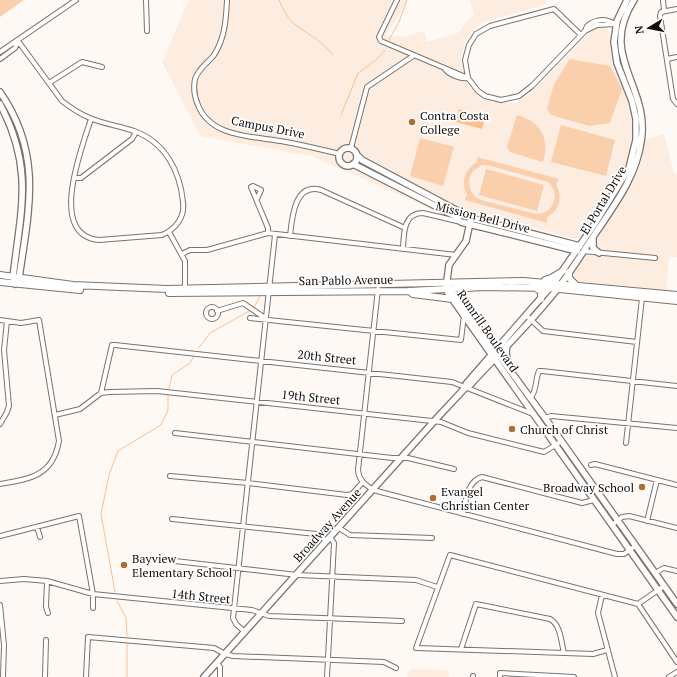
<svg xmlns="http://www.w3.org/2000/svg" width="677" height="677" font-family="'PT Serif',serif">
  <rect width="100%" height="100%" fill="#fff9f5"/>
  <path fill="#fcede0" d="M189 0H408L386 35 403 37 424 31 427 42 458 33 465 23 474 15 470 0H546L547 4 484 22 471 31 466 39 461 58V66L468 85 481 98 492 102 516 103 532 92 594 29 598 27H605L611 35V50L615 66 627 96 632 117 633 136 626 165 596 216 579 238 575 239 465 209 452 218 311 156 200 136 161 60H163Z
    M664 134 674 174 677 173V257H669L666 292 575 281 572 275 633 183 645 140Z
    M410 669 449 670V677H407Z"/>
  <path fill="#f9cfac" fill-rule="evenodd" d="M0 0H24L0 17Z
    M570 59 610 66 622 89 610 123 589 126 551 115 547 109 554 84Z
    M517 115C541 122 550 138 543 162L510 152 507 147Z
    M561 125 615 140 606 176 551 162Z
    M420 138 454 147 443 186 410 176Z
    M477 157 559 179 556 184C563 197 560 210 547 217V223L465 200 466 196H468C460 183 464 170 477 162ZM482 165 491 166 548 182C561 194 554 214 536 214L481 200 474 196 470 189 469 178 473 171Z
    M486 169 544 185 537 211 479 195Z"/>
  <path fill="#fbbf8d" d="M459 109 485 117 482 129 456 122Z"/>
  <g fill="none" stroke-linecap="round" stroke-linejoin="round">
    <path stroke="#fbbf8d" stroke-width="1" d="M279 0C283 9 288 20 297 26 309 34 324 43 333 55
      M389 40 399 22 407 0
      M341 115 358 73 376 60 385 50
      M254 308 260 296
      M198 349 210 333 251 310
      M169 388 172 375 190 363 194 356
      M115 592 101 514 109 475 118 451 161 425 168 410V395
      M117 601 126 618 127 635
      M127 643V677"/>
    <g stroke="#7b736c" stroke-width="6">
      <path id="street" d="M146 0 147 31
        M227 0C226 20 225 38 214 55 208 63 198 69 195 79 193 89 194 96 198 105 211 139 257 136 286 142 304 145 322 150 340 154
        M397 0 379 37 381 41 468 78
        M663 0 664 10
        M677 9 661 12 660 16 673 99 677 104
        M585 31 587 26C596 19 606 18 616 25
        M581 35 554 9 490 26 476 34 469 45 465 60 468 78 478 91 485 96 501 100 519 96 532 86 585 31 597 25 615 24
        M18 41 62 101C71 108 80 114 90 118 104 124 120 126 134 131 165 142 180 171 183 202 185 217 176 229 162 235L99 240C47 236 82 147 91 119
        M0 52 76 0
        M0 59 15 48 18 41
        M667 59 677 57
        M445 69C449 75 461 79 468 78
        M49 83 82 62 102 67
        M351 148 367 87 413 56
        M74 178H81L132 139 136 132
        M257 199 261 190 253 186 251 187 268 228V233
        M169 232 185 261V289
        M290 236C292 219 294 182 321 190L405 228
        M403 248C404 234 403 213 423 213L461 222
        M583 251 655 258
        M182 254 190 250H207L268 233 456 255
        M378 289 358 470C359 481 365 484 373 490L617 554H624L635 546
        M206 313a6 6 0 1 1 12 0a6 6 0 1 1-12 0Z
        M217 311 243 303 265 318
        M527 316 543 331 637 342
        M250 318 461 340 464 315
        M0 320 21 323 39 320 59 441C53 476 30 479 0 484
        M101 393 112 345H115L452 382 533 414
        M531 397C537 391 535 379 539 371H542L677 386
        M55 415 80 409 101 393 109 392 157 391 441 422 468 433 544 452 562 441
        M545 418 551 416 677 428
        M0 424 7 412 9 406 4 350 7 321
        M175 433 392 458H408L454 469
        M626 443 642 298
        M591 465 595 464 677 485
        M170 476 248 483 347 495 352 494 362 483
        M463 514C466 501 467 481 482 477L582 503 594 500
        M172 519 316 534 327 541
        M647 521 657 480
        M612 525 622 517 629 516 677 528
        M37 527 40 537
        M339 528 350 535 432 538
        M0 536 79 516 93 594V608
        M175 561 297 575 416 580 437 587
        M655 573 664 568 677 571
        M0 581 24 579 47 581 93 594 252 610 269 616 402 621
        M47 581 46 607 48 613
        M602 595 598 613 615 677
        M638 604 677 662
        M0 605 4 645 3 677
        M245 632 236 624 233 618 275 235
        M461 649 476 604 550 619C561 625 561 642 564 653
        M607 650 593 654 416 648 450 555 638 604 664 586
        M217 663 220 667V677
        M473 676V677
        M45 677 46 640
        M86 677 88 637 214 648 225 654 233 656 384 662 396 668
        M327 677 334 543 330 537
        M500 677V673L574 677
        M669 677 677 672"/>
    </g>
    <g stroke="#7b736c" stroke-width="8">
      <path id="secondary" d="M0 92C43 154 29 209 19 278L15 284
        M0 104C34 168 21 209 13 277L14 280
        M339 157a9 9 0 1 1 18 0a9 9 0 1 1-18 0Z
        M358 156 362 160 471 218 580 246
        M353 164 453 215 461 222 577 251
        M471 218 466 241 449 265 446 288 448 293 677 617
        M593 239V248L599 253
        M448 286 545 418 677 604
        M507 345 506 353 508 364
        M466 387V384L554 283 594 225 629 168 636 140V119L632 101 617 63 614 42 617 21 627 0
        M204 677 437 418 466 387 470 385C499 353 531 323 558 288 572 270 584 250 597 231 616 203 636 176 641 142 651 86 597 57 634 0"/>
    </g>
    <g stroke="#7b736c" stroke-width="8">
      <path id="primary" d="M569 272V278L575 284
        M0 275 73 285 167 289 524 281 677 295
        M545 280 551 278 563 271
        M0 282 80 290
        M536 288 541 292V299
        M409 291 413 294 452 299
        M169 293 409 291 484 287 550 288 677 301
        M462 303 461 294 465 288"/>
    </g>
    <use href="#street" stroke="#fff" stroke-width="4"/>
    <use href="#secondary" stroke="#fff" stroke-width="5.5"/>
    <use href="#primary" stroke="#fff" stroke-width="6"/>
  </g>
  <g fill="#ac6e34" stroke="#fff" stroke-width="1.5">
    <circle cx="412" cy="122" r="4"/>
    <circle cx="512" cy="429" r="4"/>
    <circle cx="642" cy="487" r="4"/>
    <circle cx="433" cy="498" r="4"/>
    <circle cx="124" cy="565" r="4"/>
  </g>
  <g text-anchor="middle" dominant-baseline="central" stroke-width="3.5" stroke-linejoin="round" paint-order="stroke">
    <g font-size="12" fill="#110e0c" stroke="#fff" text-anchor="start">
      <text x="420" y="115">Contra Costa<tspan x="420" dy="14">College</tspan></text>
      <text x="520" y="429">Church of Christ</text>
      <text x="634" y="487" text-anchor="end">Broadway School</text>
      <text x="441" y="491">Evangel<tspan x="441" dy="14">Christian Center</tspan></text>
      <text x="132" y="558">Bayview<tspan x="132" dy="14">Elementary School</tspan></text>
    </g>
    <g font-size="12" fill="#110e0c" stroke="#fff">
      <text transform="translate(268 127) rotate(11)">Campus Drive</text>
      <text transform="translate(603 200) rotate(-59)">El Portal Drive</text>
      <text transform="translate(483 217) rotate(14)">Mission Bell Drive</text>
      <text transform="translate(346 280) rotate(-1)">San Pablo Avenue</text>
      <text transform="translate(488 331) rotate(55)">Rumrill Boulevard</text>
      <text transform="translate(327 357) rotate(6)">20th Street</text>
      <text transform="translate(311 397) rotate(6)">19th Street</text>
      <text transform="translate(327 525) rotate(-48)">Broadway Avenue</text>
      <text transform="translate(201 596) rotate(6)">14th Street</text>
    </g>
  </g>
  <g transform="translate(649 28) rotate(260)" stroke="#ffffff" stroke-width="3" paint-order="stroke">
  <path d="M0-3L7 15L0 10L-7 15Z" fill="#110e0c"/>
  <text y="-6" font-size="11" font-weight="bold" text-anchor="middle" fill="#110e0c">N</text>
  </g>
</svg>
